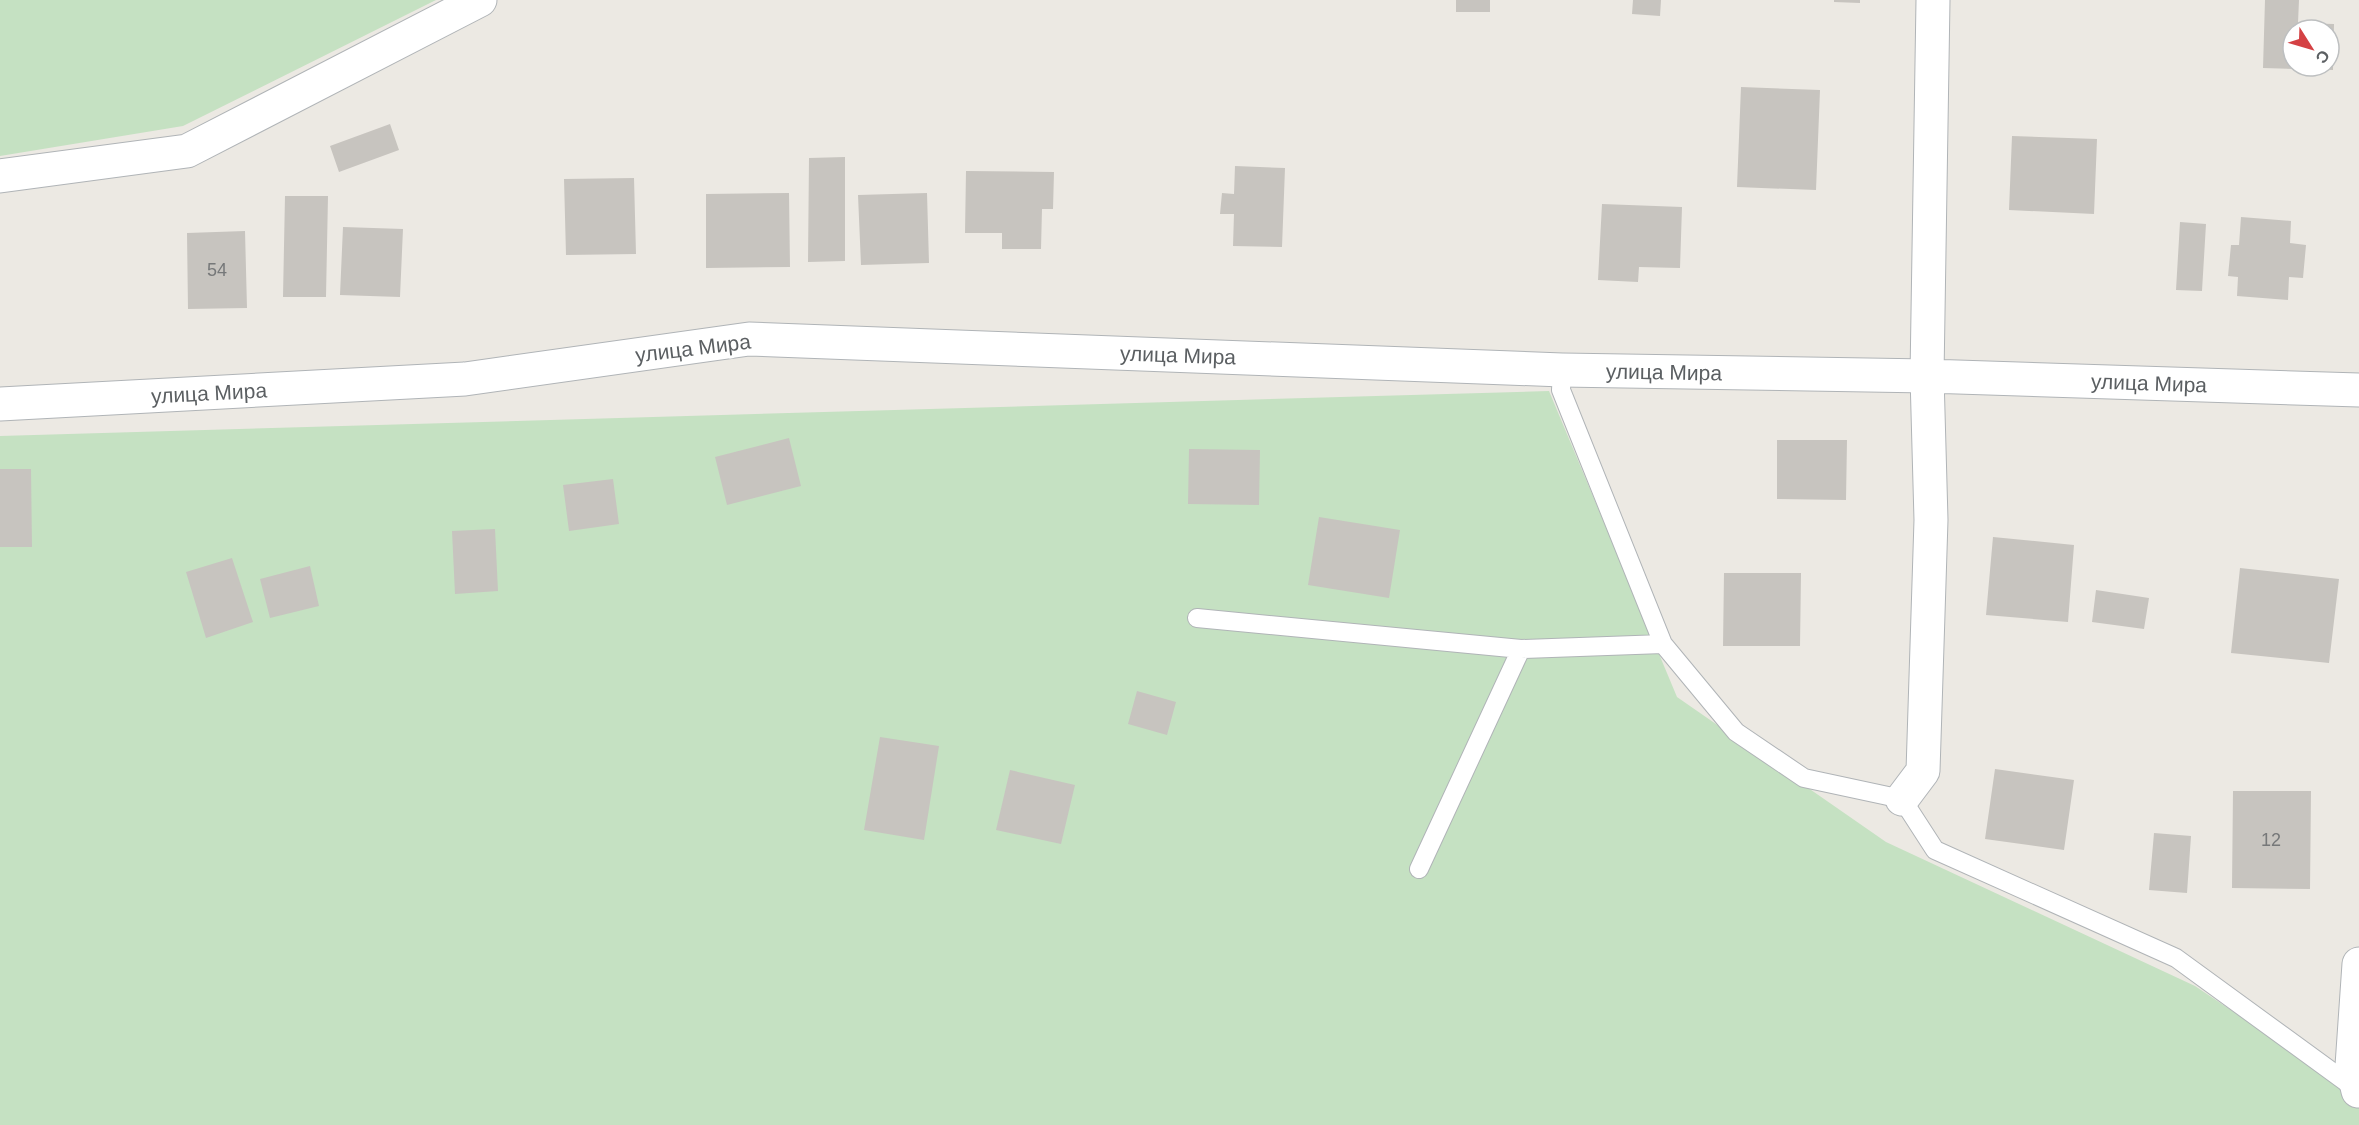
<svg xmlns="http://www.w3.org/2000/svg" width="2359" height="1125" font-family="Helvetica,sans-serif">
  <rect width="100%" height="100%" fill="#ece9e3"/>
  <path fill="#c5e1c2" d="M0 0H436L183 126 0 156Z
    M1549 391 1677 697 1886 842 2195 986 2359 1096V1125H0V436Z"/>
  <path fill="#c7c4bf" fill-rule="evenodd" d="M1456 0H1490V12H1456Z
    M1633 0H1661L1660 16 1632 14Z
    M1834 0H1860V3L1834 2Z
    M2265 0H2299L2298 23 2334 24 2333 70 2263 68ZM2293 30H2329V66H2293Z
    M1741 87 1820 90 1816 190 1737 187Z
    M390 124 399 150 339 172 330 146Z
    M2012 136 2097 139 2094 214 2009 210Z
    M845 157V261L808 262 809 158Z
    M1235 166 1285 168 1282 247 1233 246 1234 214H1220L1222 193 1234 194Z
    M966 171 1054 172 1053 209H1042L1041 249H1002V233H965Z
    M634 178 636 254 566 255 564 179Z
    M789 193 790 267 706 268V194Z
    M927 193 929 263 861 265 858 195Z
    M285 196H328L326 297H283Z
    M1602 204 1682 207 1680 268 1639 267 1638 282 1598 280Z
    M2241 217 2291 221 2290 243 2306 245 2303 278 2289 277 2288 300 2237 296 2238 277 2228 276 2231 245H2239Z
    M2180 222 2206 224 2202 291 2176 290Z
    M343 227 403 229 400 297 340 295Z
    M245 231 247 308 188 309 187 233Z
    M789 438 801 486 727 505 715 457Z
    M1777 440H1847L1846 500 1777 499Z
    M1189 449 1260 450 1259 505 1188 504Z
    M0 469H31L32 547H0Z
    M613 479 619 524 569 531 563 485Z
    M1319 517 1400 530 1389 598 1308 585Z
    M495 529 498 591 455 594 452 531Z
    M1993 537 2074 545 2068 622 1986 615Z
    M232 558 253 622 206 638 186 572Z
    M310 566 319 606 270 618 260 579Z
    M2240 568 2339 579 2329 663 2231 653Z
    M1724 573H1801L1800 646H1723Z
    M2096 590 2149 598 2144 629 2092 622Z
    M1137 691 1176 702 1167 735 1128 724Z
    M880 737 939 746 924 840 864 830Z
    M1995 769 2074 780 2064 850 1985 839Z
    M1010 770 1075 785 1061 844 996 830Z
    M2233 791H2311L2310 889 2232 888Z
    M2154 833 2191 836 2187 893 2149 890Z"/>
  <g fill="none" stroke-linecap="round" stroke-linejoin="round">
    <g stroke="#b0b4b7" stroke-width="20">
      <path id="lane" d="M1562 370 1561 390 1663 644 1736 732 1804 778 1902 799 1935 850 2176 958 2357 1090
        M1197 618 1521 649 1663 644
        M1419 869 1521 649"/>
    </g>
    <g stroke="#b0b4b7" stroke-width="35">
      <path id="street" d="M0 176 187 151 480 0
        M0 404 465 379 749 339 1562 370 1927 376 2359 390
        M1902 799 1923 771 1931 520 1927 376 1933 0
        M2358 1091 2352 1066 2359 964"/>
    </g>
    <use href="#lane" stroke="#fff" stroke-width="18"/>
    <use href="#street" stroke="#fff" stroke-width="33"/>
  </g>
  <g text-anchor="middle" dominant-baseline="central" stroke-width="6" stroke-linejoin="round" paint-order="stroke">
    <g font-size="18" fill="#767879">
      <text x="217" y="270">54</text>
      <text x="2271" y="840">12</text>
    </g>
    <g font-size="21" fill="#5b5f62" stroke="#fff">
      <text transform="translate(693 348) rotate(-7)">улица Мира</text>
      <text transform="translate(1178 355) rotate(2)">улица Мира</text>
      <text transform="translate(1664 372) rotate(1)">улица Мира</text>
      <text transform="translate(2149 383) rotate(2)">улица Мира</text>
      <text transform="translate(209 393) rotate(-3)">улица Мира</text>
    </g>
  </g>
  <g transform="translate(2311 48) rotate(127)"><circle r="28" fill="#ffffff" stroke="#bdbfc0" stroke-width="1.5"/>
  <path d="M0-4.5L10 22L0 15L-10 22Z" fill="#d44144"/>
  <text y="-9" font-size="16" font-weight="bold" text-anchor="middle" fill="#5b5f62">С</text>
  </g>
</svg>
